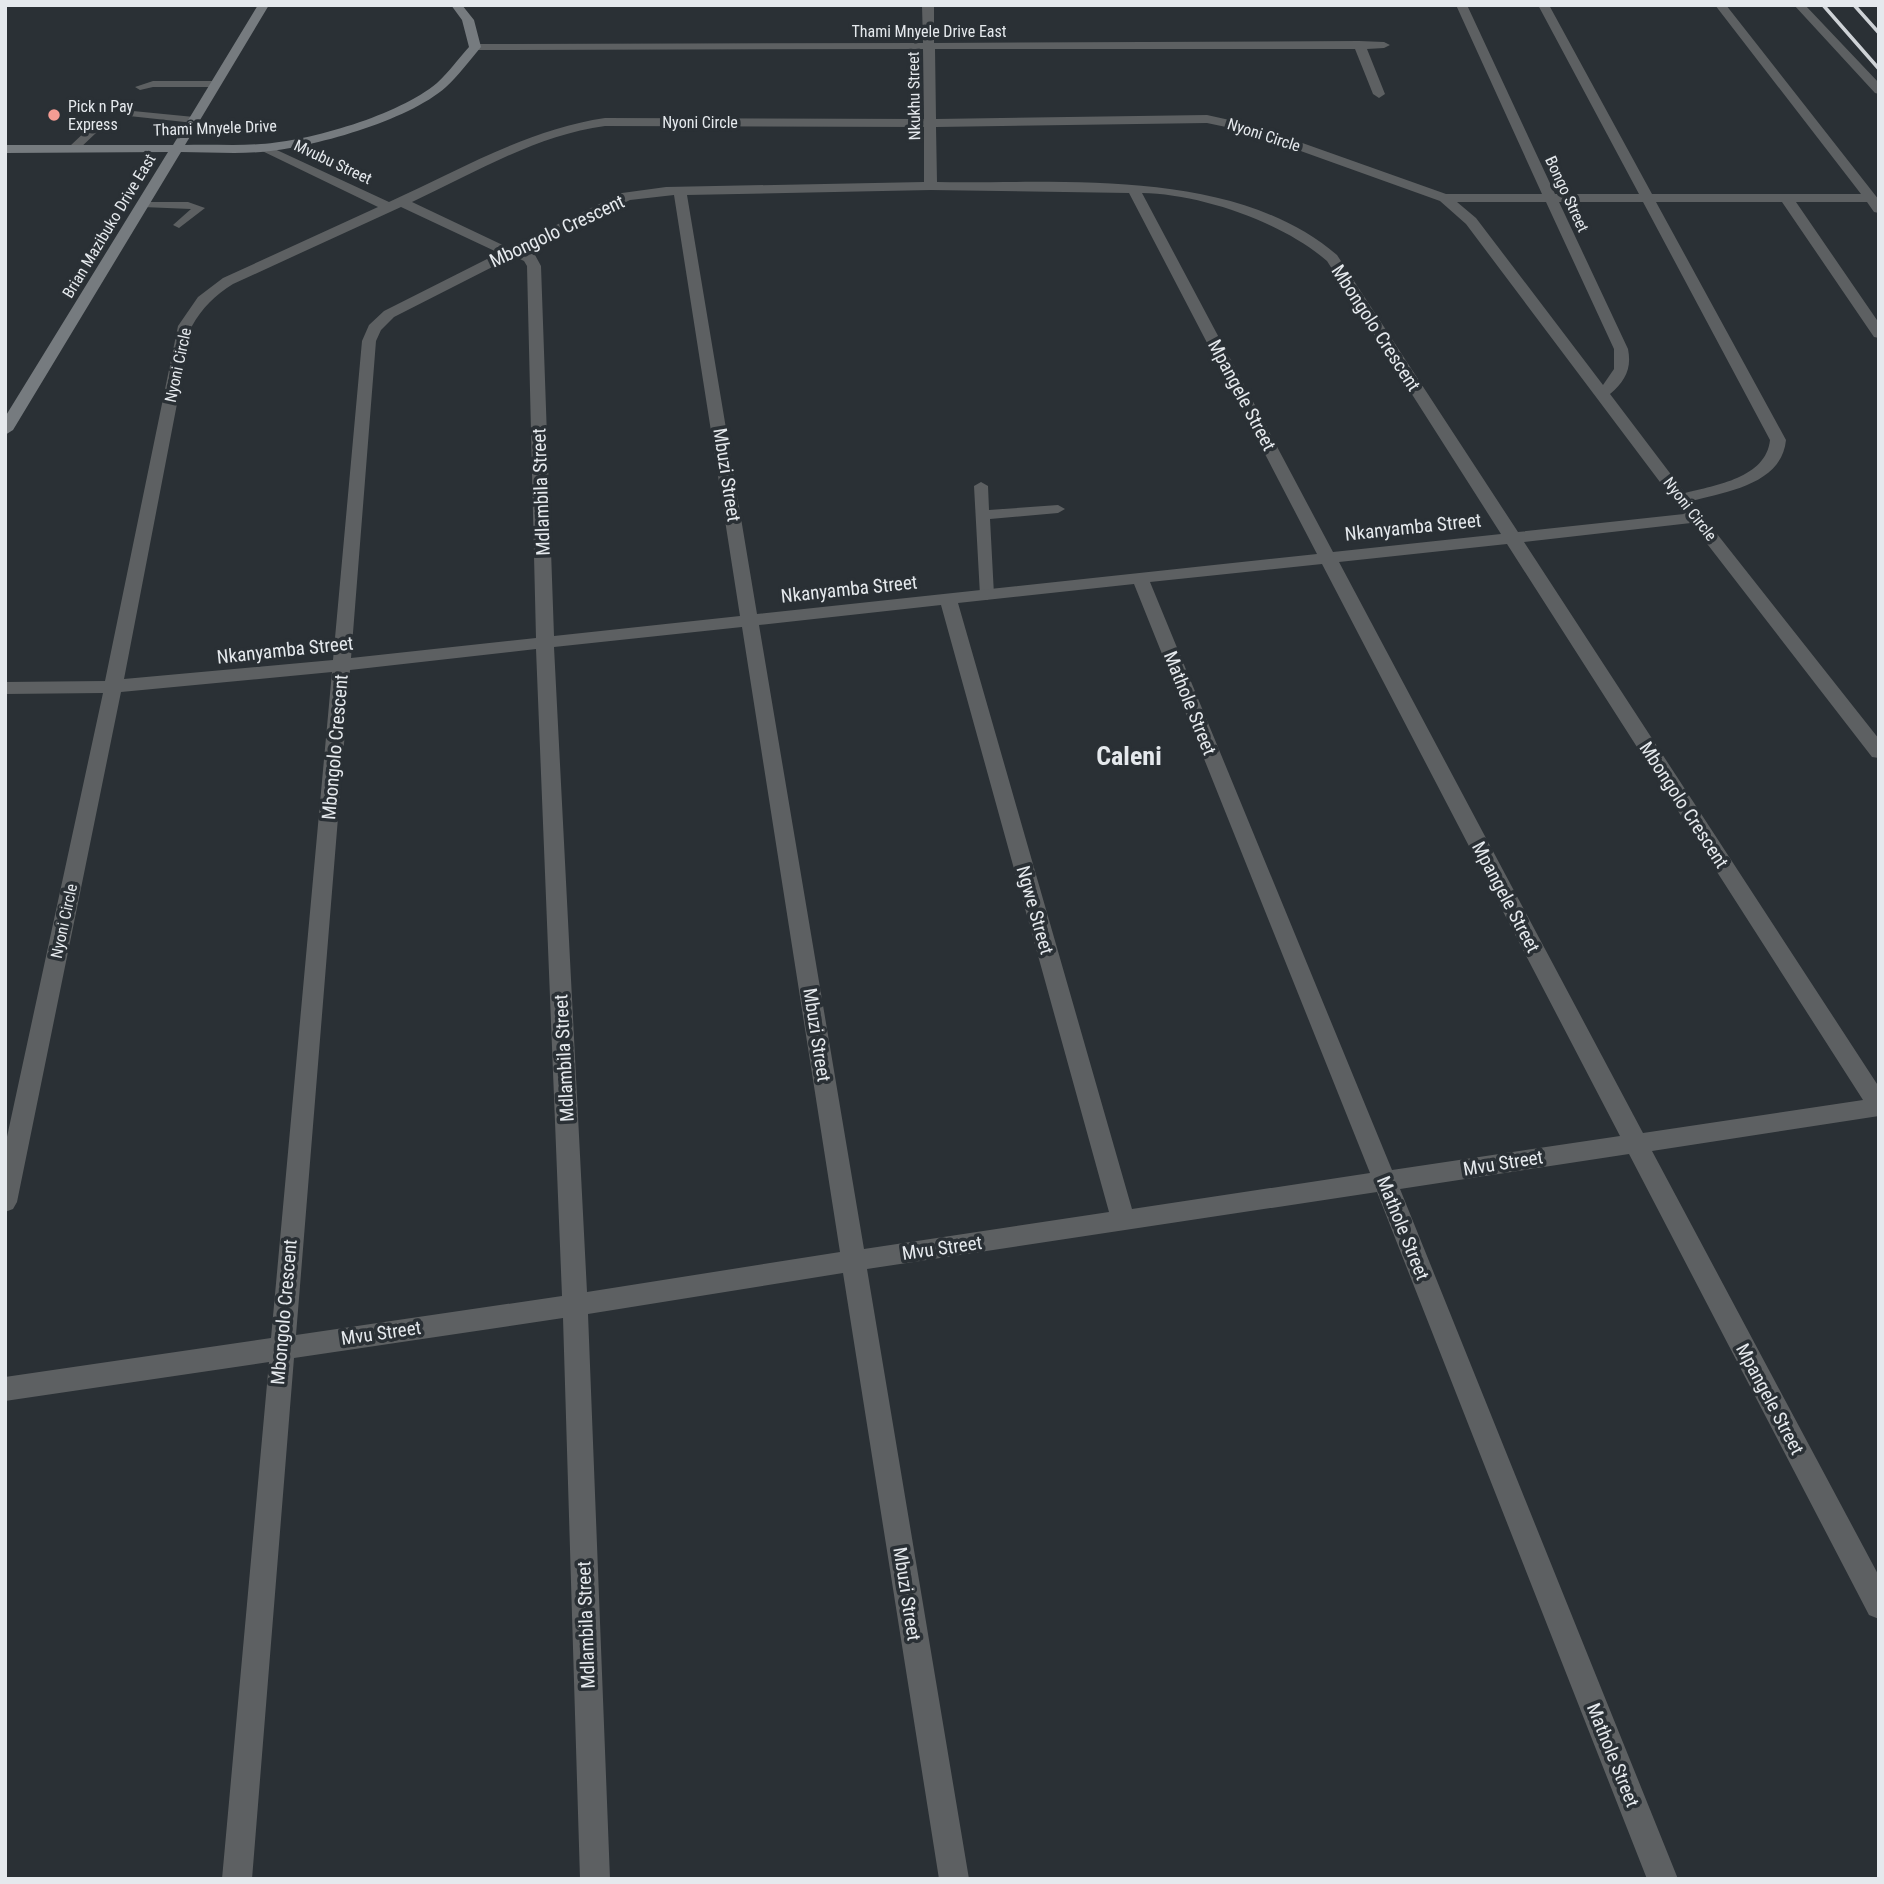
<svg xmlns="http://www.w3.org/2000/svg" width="1884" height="1884" font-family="'Roboto Condensed',sans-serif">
  <rect width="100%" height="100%" fill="#2a3035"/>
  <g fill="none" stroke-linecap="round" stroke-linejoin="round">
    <path fill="#5d6062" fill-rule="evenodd" d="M153 81H215L220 84 215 87H153L140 90 135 87Z
      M133 111 194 117 199 120 194 123 129 116 128 114Z
      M107 119 116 121 97 132 78 150H70V146L89 128Z
      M139 202H188L205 208 179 228 173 225 191 209 143 207 139 206Z
      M981 482 988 486 989 510 1058 505 1065 509 1058 513 990 519 994 595 987 600 980 595 974 486Z"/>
    <path fill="#5d6062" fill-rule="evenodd" d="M922 5H934V43L1359 41 1384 42 1390 45 1384 48 1367 49 1385 94 1379 98 1373 94 1355 49H935L936 119 1207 115 1252 125 1446 194H1542L1456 5H1467L1555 194H1639L1538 5H1549L1652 194H1861L1715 5H1726L1879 200V213L1874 212 1867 202H1796L1879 323V338L1874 337 1782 202H1656L1786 440C1782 484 1726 492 1691 501L1879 739V758L1872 757 1691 523 1524 542 1879 1087V1116L1652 1151 1879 1576V1619L1869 1615 1629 1154 1400 1189 1678 1879H1647L1377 1192 867 1269 969 1879H939L843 1273 588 1314 610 1879H580L563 1318 294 1358 252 1879H222L269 1362 5 1401V1377L271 1338 332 672 121 692 17 1202 13 1209 5 1212V1146L103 693 5 694V682L105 681 178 326 198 297 223 278 378 207 256 148 262 144 266 145 389 202C459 170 529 129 605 118L924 119 923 49 475 50 469 47 475 44 923 43ZM1207 123 1245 131 1440 201 1466 224 1684 514 1518 532 1337 255C1234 167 1064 184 937 182L936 127ZM605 126 924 127V182L666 187 622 193 509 248 412 202C474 173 537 135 605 126ZM931 190 1129 193 1317 554 757 614 687 195ZM1142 193C1201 194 1282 222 1327 261L1501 534 1333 552ZM674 195 740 616 554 636 541 266 535 255 524 251 630 200ZM1457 202H1546L1614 349V369L1603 385 1476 218ZM1559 202H1643L1770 440C1766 478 1716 485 1685 493L1610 394C1625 381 1632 369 1628 349ZM401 207 499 253 384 311 369 325 362 341 333 660 124 679 192 326C202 308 215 295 233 284ZM514 256 524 261 527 266 536 638 351 658 376 341 381 330 394 317ZM1507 544 1863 1100 1643 1133 1339 562ZM1322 564 1620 1136 1392 1170 1150 582ZM1134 584 1370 1173 1132 1209 958 603ZM941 605 1109 1212 864 1249 759 625ZM742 627 840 1252 587 1292 554 647ZM536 649 562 1296 296 1335 350 670Z
      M1794 5H1805L1879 83V94L1875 93Z"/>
    <path fill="#767b7f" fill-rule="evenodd" d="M258 5H269L185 145C210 144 236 146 261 144 310 141 399 115 437 83 449 72 459 58 469 47L462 20 451 5H462L474 20 481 47C470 60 458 76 446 87 408 121 311 148 261 152 234 154 207 152 181 152L13 430 5 435V417L168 152 5 153V145H173Z"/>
    <path stroke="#ced2d6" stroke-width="3.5" d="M1823 5 1879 69
      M1854 5 1879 33"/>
  </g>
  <circle fill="#f59c93" stroke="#2a3035" stroke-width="2.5" cx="54" cy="115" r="7"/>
  <g text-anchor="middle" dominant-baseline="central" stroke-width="7" stroke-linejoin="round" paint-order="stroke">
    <g font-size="16" fill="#e5e9ed" stroke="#2a3035">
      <text x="929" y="31">Thami Mnyele Drive East</text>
      <text transform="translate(914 96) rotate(-91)">Nkukhu Street</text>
      <text x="700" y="122">Nyoni Circle</text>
      <text transform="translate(215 128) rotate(-2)">Thami Mnyele Drive</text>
      <text transform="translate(1264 135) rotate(18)">Nyoni Circle</text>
      <text transform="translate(333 162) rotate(25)">Mvubu Street</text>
      <text transform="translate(1567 194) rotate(65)">Bongo Street</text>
      <text transform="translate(109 226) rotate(-59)">Brian Mazibuko Drive East</text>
      <text transform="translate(178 365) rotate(-78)">Nyoni Circle</text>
      <text transform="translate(1690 509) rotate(52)">Nyoni Circle</text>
      <text transform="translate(64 921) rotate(-78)">Nyoni Circle</text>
    </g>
    <g font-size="16" fill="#e5e9ed" stroke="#2a3035" text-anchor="start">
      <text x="68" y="106">Pick n Pay<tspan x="68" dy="18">Express</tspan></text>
    </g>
    <g font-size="19" fill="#e5e9ed" stroke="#2a3035">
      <text transform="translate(557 231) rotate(-25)">Mbongolo Crescent</text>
      <text transform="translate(1376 328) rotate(57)">Mbongolo Crescent</text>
      <text transform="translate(1242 395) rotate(62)">Mpangele Street</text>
      <text transform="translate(727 475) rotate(81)">Mbuzi Street</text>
      <text transform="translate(541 492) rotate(-92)">Mdlambila Street</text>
      <text transform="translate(1413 527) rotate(-6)">Nkanyamba Street</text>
      <text transform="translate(849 589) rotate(-6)">Nkanyamba Street</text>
      <text transform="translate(285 650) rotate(-6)">Nkanyamba Street</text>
      <text transform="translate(1190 703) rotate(68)">Mathole Street</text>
      <text transform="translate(335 747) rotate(-85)">Mbongolo Crescent</text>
      <text transform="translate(1684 805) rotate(57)">Mbongolo Crescent</text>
      <text transform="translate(1506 897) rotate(62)">Mpangele Street</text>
      <text transform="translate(1035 910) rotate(74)">Ngwe Street</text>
      <text transform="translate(817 1035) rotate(81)">Mbuzi Street</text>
      <text transform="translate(564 1058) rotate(-93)">Mdlambila Street</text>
      <text transform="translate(1503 1163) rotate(-9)">Mvu Street</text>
      <text transform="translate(1403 1228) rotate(68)">Mathole Street</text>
      <text transform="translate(942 1248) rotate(-8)">Mvu Street</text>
      <text transform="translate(284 1312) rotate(-85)">Mbongolo Crescent</text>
      <text transform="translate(381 1333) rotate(-8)">Mvu Street</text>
      <text transform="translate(1770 1399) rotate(62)">Mpangele Street</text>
      <text transform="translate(907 1594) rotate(81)">Mbuzi Street</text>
      <text transform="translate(586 1625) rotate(-92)">Mdlambila Street</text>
      <text transform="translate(1613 1755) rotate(68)">Mathole Street</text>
    </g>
    <g font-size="26" font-weight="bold" fill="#e5e9ed" stroke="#2a3035">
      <text x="1129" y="756">Caleni</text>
    </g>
  </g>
  <rect width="1884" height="1884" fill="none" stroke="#e5e9ed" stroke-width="14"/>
</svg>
